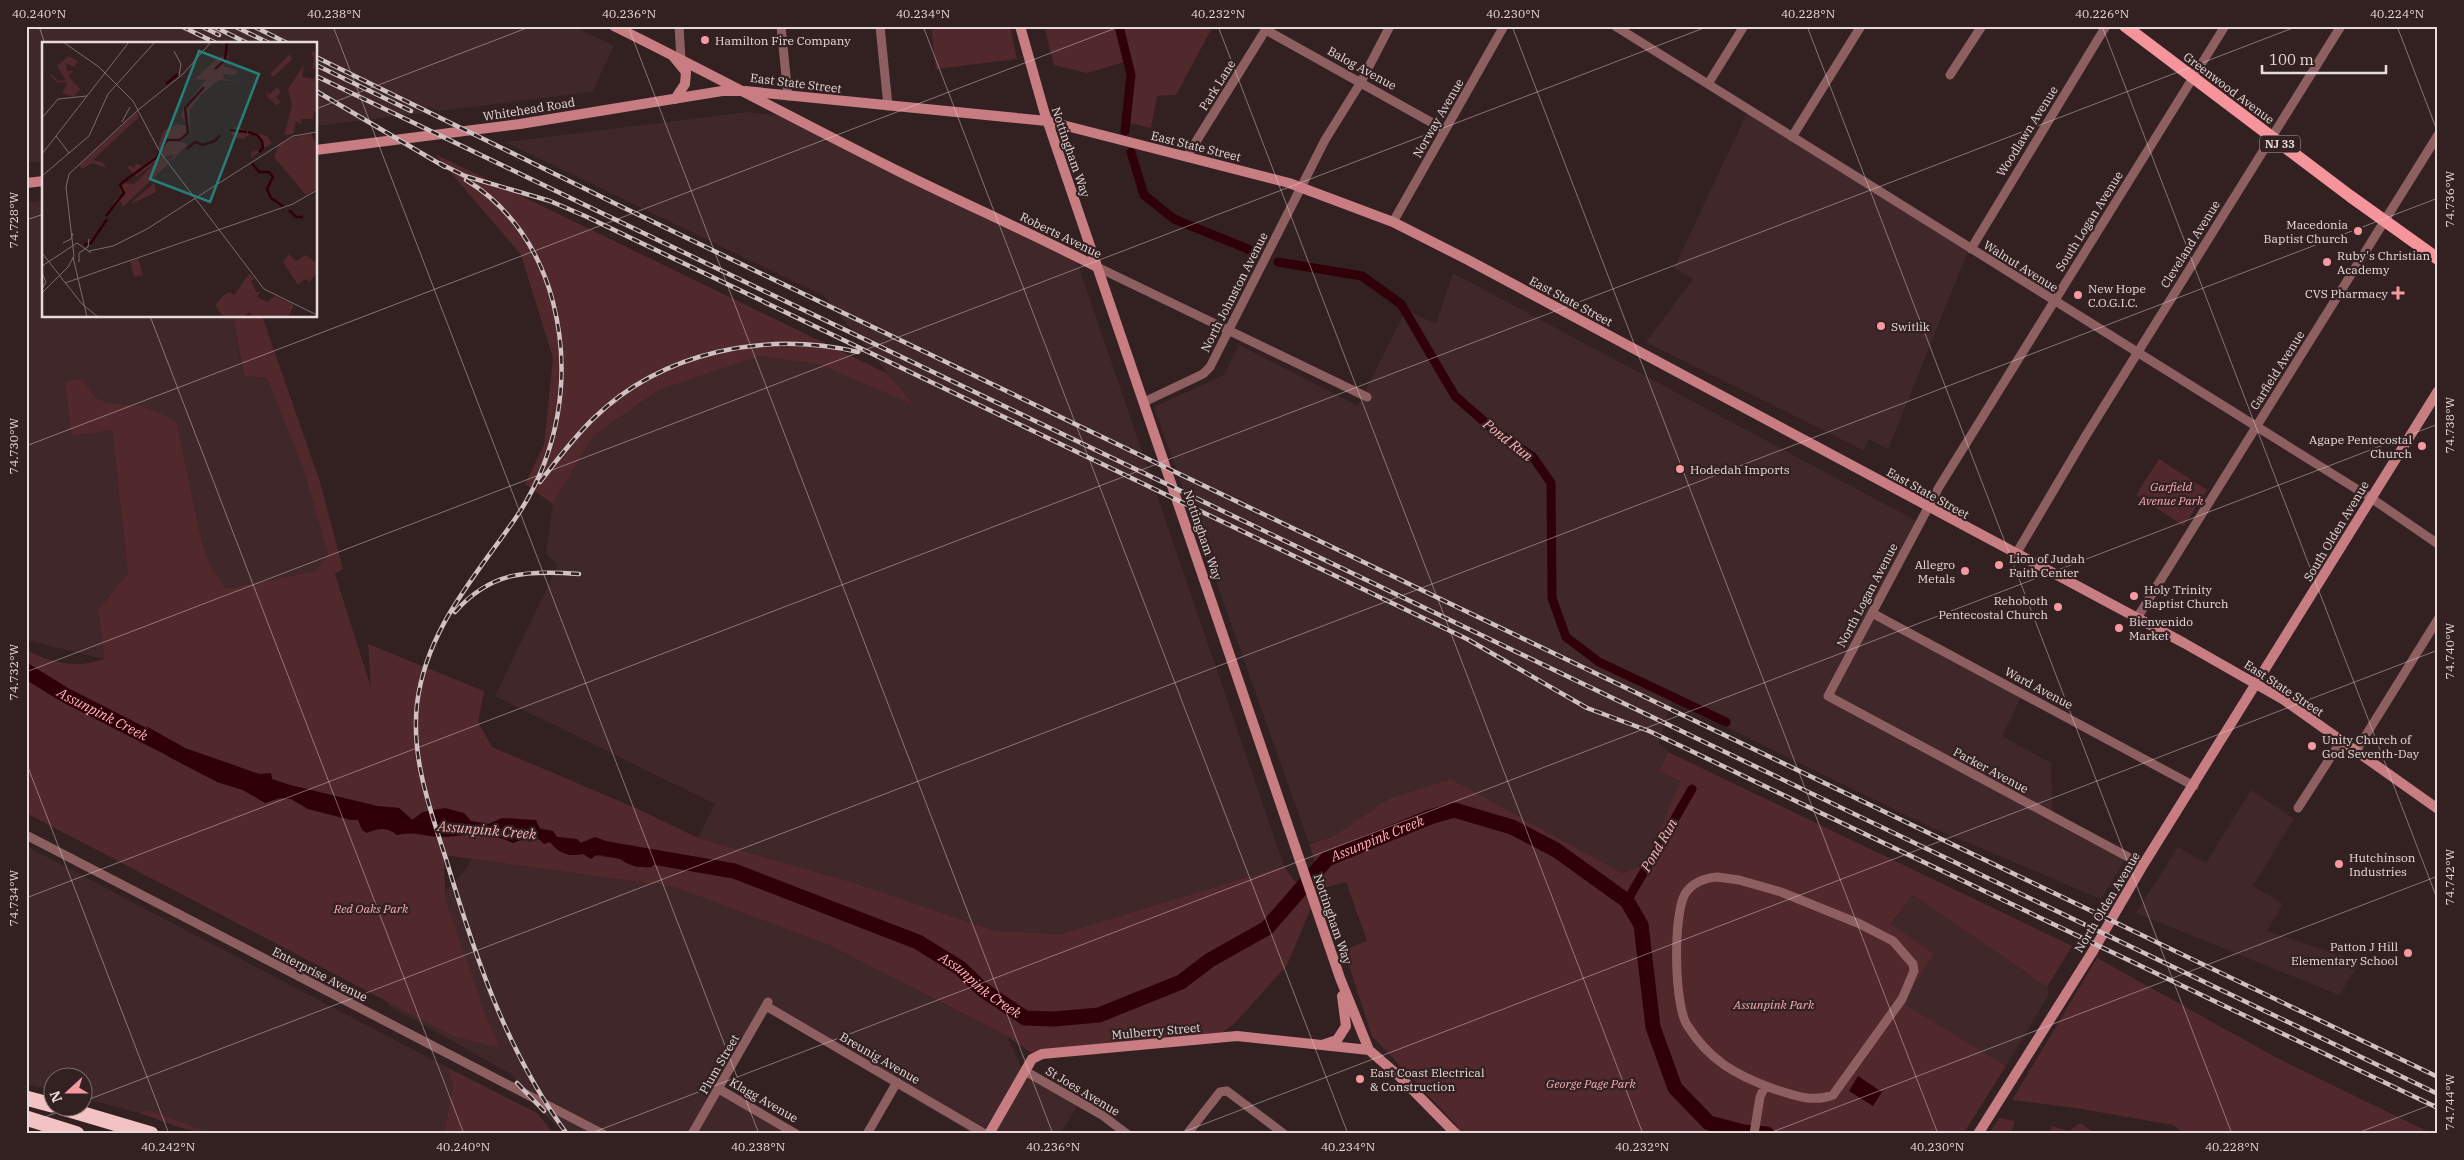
<svg xmlns="http://www.w3.org/2000/svg" width="2464" height="1160" font-family="'IBM Plex Serif',serif">
  <rect width="100%" height="100%" fill="#332122"/>
  <path fill="#402729" d="M26 26H573L614 46 592 92 439 111 428 106 423 113 316 126V44H44V161L26 163Z
    M1748 111 1969 249 1888 449 1869 439 1863 450 1646 342 1693 279 1674 268Z
    M747 112 787 116 1076 259 1284 866 1060 934 995 931 858 884 698 838 715 804 495 696 558 565 546 554 553 504 594 435 659 390 760 356 821 365 913 404 824 296 505 142Z
    M44 200V316H233L243 376 267 378 303 468 328 553 315 571 225 589 221 580 213 572 202 543 177 424 141 406 107 403 95 397 82 379 65 381 71 434 76 436 112 430 128 573 98 610 104 659 26 640V203Z
    M1453 273 1920 523 1872 616 2021 697 2002 736 2051 763 2053 819 2127 857 2101 899 1926 825 1740 734 1673 697 1659 743 1668 752 1659 771 1680 781 1647 860 1652 862 1621 873 1451 779 1390 798 1332 837 1309 843 1154 407 1224 375 1239 345 1358 406 1406 310 1436 324Z
    M2251 790 2294 819 2253 886 2283 904 2267 931 2360 962 2339 995 2136 913 2178 847 2206 863Z
    M26 846 448 1068 453 1087 444 1134H214L148 1110 139 1113 83 1098 82 1078H52V1090L26 1084Z
    M471 859 674 887 829 945 1007 1036 1023 1071 1080 1102 1060 1134H973L763 1009 718 1090 794 1134H566L543 1113 511 1074 388 1005 438 900 466 869Z
    M1913 895 2047 987 2049 994 2006 1066 1903 1003 1891 925Z"/>
  <path fill="#51282b" fill-rule="evenodd" d="M931 26H1010L1017 59 936 69Z
    M1044 26H1213L1176 95 1157 96 1151 128 1125 122 1131 60 1087 73 1054 65Z
    M435 154 888 374 914 405 821 365 760 356 659 390 594 435 553 504 525 484 544 445 553 358 521 255Z
    M233 316H262L320 482 343 569 335 574 371 688 368 644 484 691 478 722 492 747 638 809 698 838 858 884 995 931 1060 934 1284 866 1294 881 1309 883 1312 880 1314 901 1287 965 1236 1022 1214 1039 1036 1056 1007 1036 829 945 674 887 444 855 445 898 485 1014 500 1048 453 1036 26 813V650C51 663 77 669 104 659L98 610 128 573 112 430 75 436 71 434 65 381 82 379 95 397 107 403 141 406 166 416 177 424 202 543 213 572 221 580 225 589 315 571 328 554 303 468 267 378 244 376ZM147 727 185 748 259 774H271L272 779 290 785 377 806 399 808 413 820 423 812 464 813 471 821 489 824 502 818 553 831 556 837 576 839 581 843 595 837 619 846 630 857 654 862C631 858 605 858 584 854 556 848 543 832 513 843 485 830 458 834 428 836 417 831 408 833 397 835 388 827 378 828 367 833L358 820H351L308 809 291 799 280 798 265 802 243 790 217 782 194 769Z
    M2159 459 2207 490 2184 526 2136 495Z
    M1668 752 2072 946 2047 987 1913 895 1891 924 1934 954 1903 1003 2006 1066 1963 1134H1455L1453 1131 1458 1127 1372 1036 1344 950 1367 941 1346 882 1324 888 1309 844 1332 837 1390 798 1451 779 1622 873 1651 862 1647 860 1680 781 1659 771Z
    M2097 958 2277 1058 2433 1134H2185L2173 1125 2076 1108 2012 1100Z
    M448 1068 537 1113 554 1134H444L453 1087Z
    M148 1110 214 1134C191 1134 162 1120 139 1113Z
    M1999 1118 2015 1121 2011 1134H1989Z
    M2080 1123 2096 1134H2049L2052 1126 2069 1131Z"/>
  <path fill="#2f0008" d="M146 726 185 748 259 774 271 773 272 779 290 785 377 806 399 808 412 820 423 812 445 808 464 813 471 821 489 824 502 818 536 820 540 829 553 831 557 837 577 839 581 843 595 837 619 846 631 857 654 861 652 867C638 868 627 866 617 856L596 855 591 859 583 854C568 857 560 854 550 842L544 844 538 838 529 842 526 838 513 843C481 828 471 837 439 837 424 836 413 831 397 835 388 827 378 828 367 833L362 830 358 820H351L308 809 291 799 280 798 265 803 243 790 217 782 169 757Z
    M1858 1076 1882 1092 1873 1106 1849 1091Z"/>
  <g fill="none" stroke-linecap="round" stroke-linejoin="round">
    <path stroke="#2f0008" stroke-width="9" d="M1119 26 1131 75 1125 131
      M1131 152 1144 195 1174 219 1255 252
      M1278 262 1362 276 1401 304 1455 396 1494 430 1533 457 1551 483 1552 598 1566 637 1599 662 1726 722
      M1627 901 1692 789"/>
    <g stroke="#2f0008" stroke-width="15">
      <path id="s1" d="M26 671 65 695 175 751"/>
      <path id="s2" d="M607 849 734 871 918 942 960 968 983 990 1025 1018 1054 1019 1099 1015 1181 982 1210 960 1267 928 1327 859 1430 817 1454 810 1512 827 1556 850 1627 901 1641 925 1653 1027 1675 1088 1709 1123 1744 1132 1767 1134"/>
    </g>
    <path stroke="#8e5f61" stroke-width="9" d="M679 26 681 59
      M781 26 788 96
      M880 26 888 106
      M1615 26 2371 498 2438 544
      M1266 30 1445 130
      M1950 75 1982 26
      M1708 84 1744 26
      M1792 137 1861 26
      M1187 156 1268 26
      M1393 222 1504 26
      M1971 249 2106 26
      M1097 267 1367 397
      M1144 402 1203 374 1210 367 1325 140 1361 82 1390 26
      M2016 554 2085 437 2341 26
      M1872 613 2194 786
      M2137 618 2438 135
      M2356 751 2438 619
      M2298 808 2341 741
      M26 835 603 1134
      M2143 865 1828 696 1939 487 2225 26
      M1717 877 1739 880 1781 892 1860 924 1893 941 1913 964 1914 971 1902 999 1833 1095C1813 1103 1793 1095 1774 1089 1735 1075 1709 1060 1687 1025 1674 1004 1673 915 1685 894 1692 883 1705 878 1717 877Z
      M766 1006 985 1134
      M1025 1071 1102 1115 1127 1134
      M719 1089 796 1134
      M692 1134 768 1002
      M867 1134 897 1082
      M1187 1134 1220 1092 1227 1091 1284 1134
      M1754 1134 1760 1097 1765 1086"/>
    <path stroke="#c87d82" stroke-width="10" d="M614 26C711 74 806 125 902 173 967 205 1033 234 1097 267
      M1020 26 1044 111 1340 978 1369 1050 1400 1077 1456 1134
      M673 56 686 72 685 84 675 99
      M316 150 520 124 722 91H745L1047 121 1289 183 1393 222 1468 260 2184 643 2284 700 2438 809
      M26 183 44 181
      M1322 1045 1337 1040 1346 1026 1342 996
      M989 1134 1032 1059 1042 1054 1237 1036 1369 1050
      M1978 1134 2093 951 2143 865 2438 391"/>
    <path stroke="#f5959b" stroke-width="12" d="M2125 26 2350 196 2438 259"/>
    <path stroke="#f3c3c4" stroke-width="15" d="M26 1098 52 1105
      M63 1108 151 1134
      M26 1118 77 1134"/>
    <g stroke="#cfc1c1" stroke-width="4.5">
      <path id="rail" d="M181 26 218 44
        M201 26 219 35
        M213 26 249 44
        M234 26 271 44
        M253 26 289 44
        M316 57 616 204 2438 1077
        M316 65 411 111
        M316 76 2438 1094
        M316 91 445 167
        M439 163 465 176 550 201 585 216 1467 639 1587 708 1649 731 1685 748 2438 1108
        M466 180C511 207 540 252 553 302 572 376 559 455 515 519 474 578 426 630 417 704 411 758 430 809 446 859 475 956 506 1051 567 1134
        M540 482C557 460 574 437 594 418 663 351 766 331 858 352
        M455 612C491 571 528 570 579 574
        M517 1083 544 1111"/>
    </g>
    <use href="#rail" stroke="#332122" stroke-width="2.5" stroke-dasharray="8" stroke-linecap="butt"/>
  </g>
  <path fill="none" stroke="#e7dada" stroke-width="1" stroke-opacity="0.45" d="M39 26 45 44M333 26 759 1134M628 26 1053 1134M923 26 1348 1134M1218 26 1643 1134M1512 26 1938 1134M1807 26 2232 1134M2102 26 2438 901M2397 26 2438 133M316 109 532 26M26 220 44 214M150 316 464 1134M26 446 1121 26M26 672 1709 26M26 762 169 1134M26 898 2298 26M82 1102 2438 198M26 1124 69 1108M589 1134 2438 424M1178 1134 2438 650M1767 1134 2438 876M2355 1134 2438 1102"/>
  <g fill="#f49aa0" stroke="#332122" stroke-width="2">
    <circle cx="705" cy="40" r="5"/>
    <circle cx="2358" cy="231" r="5"/>
    <circle cx="2327" cy="262" r="5"/>
    <path d="M2395.5 285.5h5v5h5v5h-5v5h-5v-5h-5v-5h5z"/>
    <circle cx="2078" cy="295" r="5"/>
    <circle cx="1881" cy="326" r="5"/>
    <circle cx="2422" cy="446" r="5"/>
    <circle cx="1680" cy="469" r="5"/>
    <circle cx="1999" cy="565" r="5"/>
    <circle cx="1965" cy="571" r="5"/>
    <circle cx="2134" cy="596" r="5"/>
    <circle cx="2058" cy="607" r="5"/>
    <circle cx="2119" cy="628" r="5"/>
    <circle cx="2312" cy="746" r="5"/>
    <circle cx="2339" cy="864" r="5"/>
    <circle cx="2408" cy="953" r="5"/>
    <circle cx="1360" cy="1079" r="5"/>
  </g>
  <g text-anchor="middle" dominant-baseline="central" stroke-width="4.5" stroke-linejoin="round" paint-order="stroke">
    <rect fill="#332122" stroke="#b1a2a3" stroke-width="1" x="2260" y="135.5" width="40" height="17" rx="4"/>
    <g font-size="11" font-weight="bold" fill="#e7dada">
      <text x="2280" y="144">NJ 33</text>
    </g>
    <g font-size="12" fill="#e7dada" stroke="#332122" text-anchor="start">
      <text x="715" y="40">Hamilton Fire Company</text>
      <text x="2348" y="224" text-anchor="end">Macedonia<tspan x="2348" dy="14">Baptist Church</tspan></text>
      <text x="2337" y="255">Ruby's Christian<tspan x="2337" dy="14">Academy</tspan></text>
      <text x="2088" y="288">New Hope<tspan x="2088" dy="14">C.O.G.I.C.</tspan></text>
      <text x="2388" y="293" text-anchor="end">CVS Pharmacy</text>
      <text x="1891" y="326">Switlik</text>
      <text x="2412" y="439" text-anchor="end">Agape Pentecostal<tspan x="2412" dy="14">Church</tspan></text>
      <text x="1690" y="469">Hodedah Imports</text>
      <text x="2009" y="558">Lion of Judah<tspan x="2009" dy="14">Faith Center</tspan></text>
      <text x="1955" y="564" text-anchor="end">Allegro<tspan x="1955" dy="14">Metals</tspan></text>
      <text x="2144" y="589">Holy Trinity<tspan x="2144" dy="14">Baptist Church</tspan></text>
      <text x="2048" y="600" text-anchor="end">Rehoboth<tspan x="2048" dy="14">Pentecostal Church</tspan></text>
      <text x="2129" y="621">Bienvenido<tspan x="2129" dy="14">Market</tspan></text>
      <text x="2322" y="739">Unity Church of<tspan x="2322" dy="14">God Seventh-Day</tspan></text>
      <text x="2349" y="857">Hutchinson<tspan x="2349" dy="14">Industries</tspan></text>
      <text x="2398" y="946" text-anchor="end">Patton J Hill<tspan x="2398" dy="14">Elementary School</tspan></text>
      <text x="1370" y="1072">East Coast Electrical<tspan x="1370" dy="14">&amp; Construction</tspan></text>
    </g>
    <g font-size="12" fill="#e7dada" stroke="#332122">
      <text transform="translate(1362 68) rotate(29)">Balog Avenue</text>
      <text transform="translate(796 83) rotate(7)">East State Street</text>
      <text transform="translate(1217 85) rotate(-58)">Park Lane</text>
      <text transform="translate(2229 88) rotate(37)">Greenwood Avenue</text>
      <text transform="translate(529 109) rotate(-9)">Whitehead Road</text>
      <text transform="translate(1438 118) rotate(-60)">Norway Avenue</text>
      <text transform="translate(2027 131) rotate(-58)">Woodlawn Avenue</text>
      <text transform="translate(1196 146) rotate(14)">East State Street</text>
      <text transform="translate(1071 152) rotate(71)">Nottingham Way</text>
      <text transform="translate(2089 221) rotate(-58)">South Logan Avenue</text>
      <text transform="translate(1061 235) rotate(26)">Roberts Avenue</text>
      <text transform="translate(2190 244) rotate(-58)">Cleveland Avenue</text>
      <text transform="translate(2021 266) rotate(32)">Walnut Avenue</text>
      <text transform="translate(1234 292) rotate(-63)">North Johnston Avenue</text>
      <text transform="translate(1571 301) rotate(28)">East State Street</text>
      <text transform="translate(2277 370) rotate(-58)">Garfield Avenue</text>
      <text transform="translate(1928 493) rotate(29)">East State Street</text>
      <text transform="translate(2336 531) rotate(-59)">South Olden Avenue</text>
      <text transform="translate(1203 535) rotate(71)">Nottingham Way</text>
      <text transform="translate(1867 595) rotate(-62)">North Logan Avenue</text>
      <text transform="translate(2039 688) rotate(28)">Ward Avenue</text>
      <text transform="translate(2284 688) rotate(33)">East State Street</text>
      <text transform="translate(1991 770) rotate(28)">Parker Avenue</text>
      <text transform="translate(2107 902) rotate(-59)">North Olden Avenue</text>
      <text transform="translate(1333 919) rotate(71)">Nottingham Way</text>
      <text transform="translate(320 974) rotate(27)">Enterprise Avenue</text>
      <text transform="translate(1156 1031) rotate(-5)">Mulberry Street</text>
      <text transform="translate(880 1058) rotate(30)">Breunig Avenue</text>
      <text transform="translate(719 1064) rotate(-60)">Plum Street</text>
      <text transform="translate(1083 1091) rotate(31)">St Joes Avenue</text>
      <text transform="translate(764 1100) rotate(30)">Klagg Avenue</text>
    </g>
    <g font-size="12" font-style="italic" fill="#f7aeb2" stroke="#332122">
      <text x="2171" y="486">Garfield<tspan x="2171" dy="14">Avenue Park</tspan></text>
      <text x="371" y="908">Red Oaks Park</text>
      <text x="1774" y="1004">Assunpink Park</text>
      <text x="1591" y="1083">George Page Park</text>
    </g>
    <g font-size="14" font-style="italic" fill="#fdb4b8" stroke="#332122">
      <text transform="translate(1508 440) rotate(38)">Pond Run</text>
      <text stroke="none"><textPath href="#s1" startOffset="88">Assunpink Creek</textPath></text>
      <text transform="translate(487 830) rotate(5)">Assunpink Creek</text>
      <text stroke="none"><textPath href="#s2" startOffset="868">Assunpink Creek</textPath></text>
      <text transform="translate(1659 845) rotate(-60)">Pond Run</text>
      <text stroke="none"><textPath href="#s2" startOffset="402">Assunpink Creek</textPath></text>
    </g>
  </g>
  <g transform="translate(42 42)">
    <rect width="275" height="275" fill="#332122"/>
    <path d="M269 9 275 10V70H272L271 77H259L260 83 254 79 251 92 242 93 250 64 246 47 262 23 260 35 272 37 274 27 270 26 272 18ZM248 12 249 17 252 16 231 35 228 32ZM188 13 181 24 196 29 192 33 182 32 181 37 202 40 177 38 160 52 148 68V92L140 99 145 103 127 121 132 112 122 115 116 105 122 88 136 82 145 84 139 74 142 65 164 38 153 37 177 15ZM26 14 36 19 32 25 24 21 25 29H32L26 34 38 47 31 55 20 51 26 41 15 40 9 34 0 41 10 32 16 39 24 38 15 24ZM235 45 239 50 234 55 239 60 235 63 238 67 224 53 225 48 226 53ZM95 70 97 75 51 118 60 120 65 126 50 121 40 127 37 123ZM193 85 225 94 230 101 209 116 210 110 219 107V98L209 91 202 97 193 96 188 89ZM269 92 275 103V146L264 153 232 115 236 104 248 96ZM117 111V117L94 135 85 125 88 123 92 126 94 121 100 124ZM120 114 126 122 81 165 79 159 66 172 73 158 80 152 77 146 81 141 92 142ZM112 141 114 150 91 161 90 160ZM247 212 254 219 263 213 275 221V230L268 240 263 237 256 243 241 220ZM96 217 101 233 92 235 88 219ZM207 232 212 237 209 239 214 250H218L215 255 226 260 233 254 252 263 246 275H205L210 272 207 270 203 275H181L173 263 182 253 187 250 192 253Z" fill="#51282b"/>
    <path fill="none" stroke="#2f0008" stroke-width="2.5" d="M173 27 183 18 185 0M124 42 136 32M188 88 205 90M206 90 215 93 220 99 221 106 217 110M145 107 153 100 161 103 173 99 178 93M210 121 217 130H227L231 135 225 147 229 156 242 165M247 168 254 175H261M64 174 82 151 78 143 81 140 114 116 125 98H138L146 91 143 66 162 45M42 203 49 201 65 177"/>
    <path fill="none" stroke="#7b6b6c" stroke-width="1" d="M21 0 57 25 91 59 118 110 222 247 275 273M132 9 139 22 137 34M0 76 16 57 45 54M80 80 88 65M14 94 27 111M0 112 87 0M0 134 47 94 66 52 113 0M21 201 29 197 31 191M47 209 71 204 105 187 251 94 275 90M0 211 40 262 56 275M31 215 45 275M37 220V211L46 205 47 197M0 224 35 201 49 211M0 231 4 240 0 247M23 241 251 162 275 148M0 251 26 225 32 214 24 145 27 132 96 68 141 32 169 0"/>
    <path fill="#258079" fill-opacity="0.15" stroke="#258079" stroke-width="2.5" d="M157 9 217 32 168 160 108 137Z"/>
    <rect width="275" height="275" fill="none" stroke="#e7dada" stroke-width="2.5"/>
  </g>
  <rect width="2464" height="1160" fill="none" stroke="#332122" stroke-width="55"/>
  <g transform="translate(68 1092) rotate(249)"><circle r="24" fill="#332122" stroke="#7b6b6c"/>
  <path d="M0-4L9 19L0 12L-9 19Z" fill="#f49aa0"/>
  <text y="-8" font-size="14" font-weight="bold" text-anchor="middle" fill="#e7dada">N</text>
  </g>
  <path d="M2262 65v8h124v-8" fill="none" stroke="#e7dada" stroke-width="2.5"/>
  <text x="2269" y="65" font-size="15" fill="#e7dada" stroke="#332122" stroke-width="4" paint-order="stroke">100 m</text>
  <rect x="28" y="28" width="2408" height="1104" fill="none" stroke="#e7dada" stroke-width="2"/>
  <g font-size="12" text-anchor="middle" fill="#e7dada">
    <text x="39" y="18">40.240°N</text>
    <text x="334" y="18">40.238°N</text>
    <text x="629" y="18">40.236°N</text>
    <text x="923" y="18">40.234°N</text>
    <text x="1218" y="18">40.232°N</text>
    <text x="1513" y="18">40.230°N</text>
    <text x="1808" y="18">40.228°N</text>
    <text x="2102" y="18">40.226°N</text>
    <text x="2397" y="18">40.224°N</text>
    <text transform="translate(2450 199) rotate(-90)" y="4">74.736°W</text>
    <text transform="translate(14 220) rotate(-90)" y="4">74.728°W</text>
    <text transform="translate(2450 425) rotate(-90)" y="4">74.738°W</text>
    <text transform="translate(14 446) rotate(-90)" y="4">74.730°W</text>
    <text transform="translate(2450 651) rotate(-90)" y="4">74.740°W</text>
    <text transform="translate(14 672) rotate(-90)" y="4">74.732°W</text>
    <text transform="translate(2450 877) rotate(-90)" y="4">74.742°W</text>
    <text transform="translate(14 898) rotate(-90)" y="4">74.734°W</text>
    <text transform="translate(2450 1102) rotate(-90)" y="4">74.744°W</text>
    <text x="168" y="1151">40.242°N</text>
    <text x="463" y="1151">40.240°N</text>
    <text x="758" y="1151">40.238°N</text>
    <text x="1053" y="1151">40.236°N</text>
    <text x="1348" y="1151">40.234°N</text>
    <text x="1642" y="1151">40.232°N</text>
    <text x="1937" y="1151">40.230°N</text>
    <text x="2232" y="1151">40.228°N</text>
  </g>
</svg>
